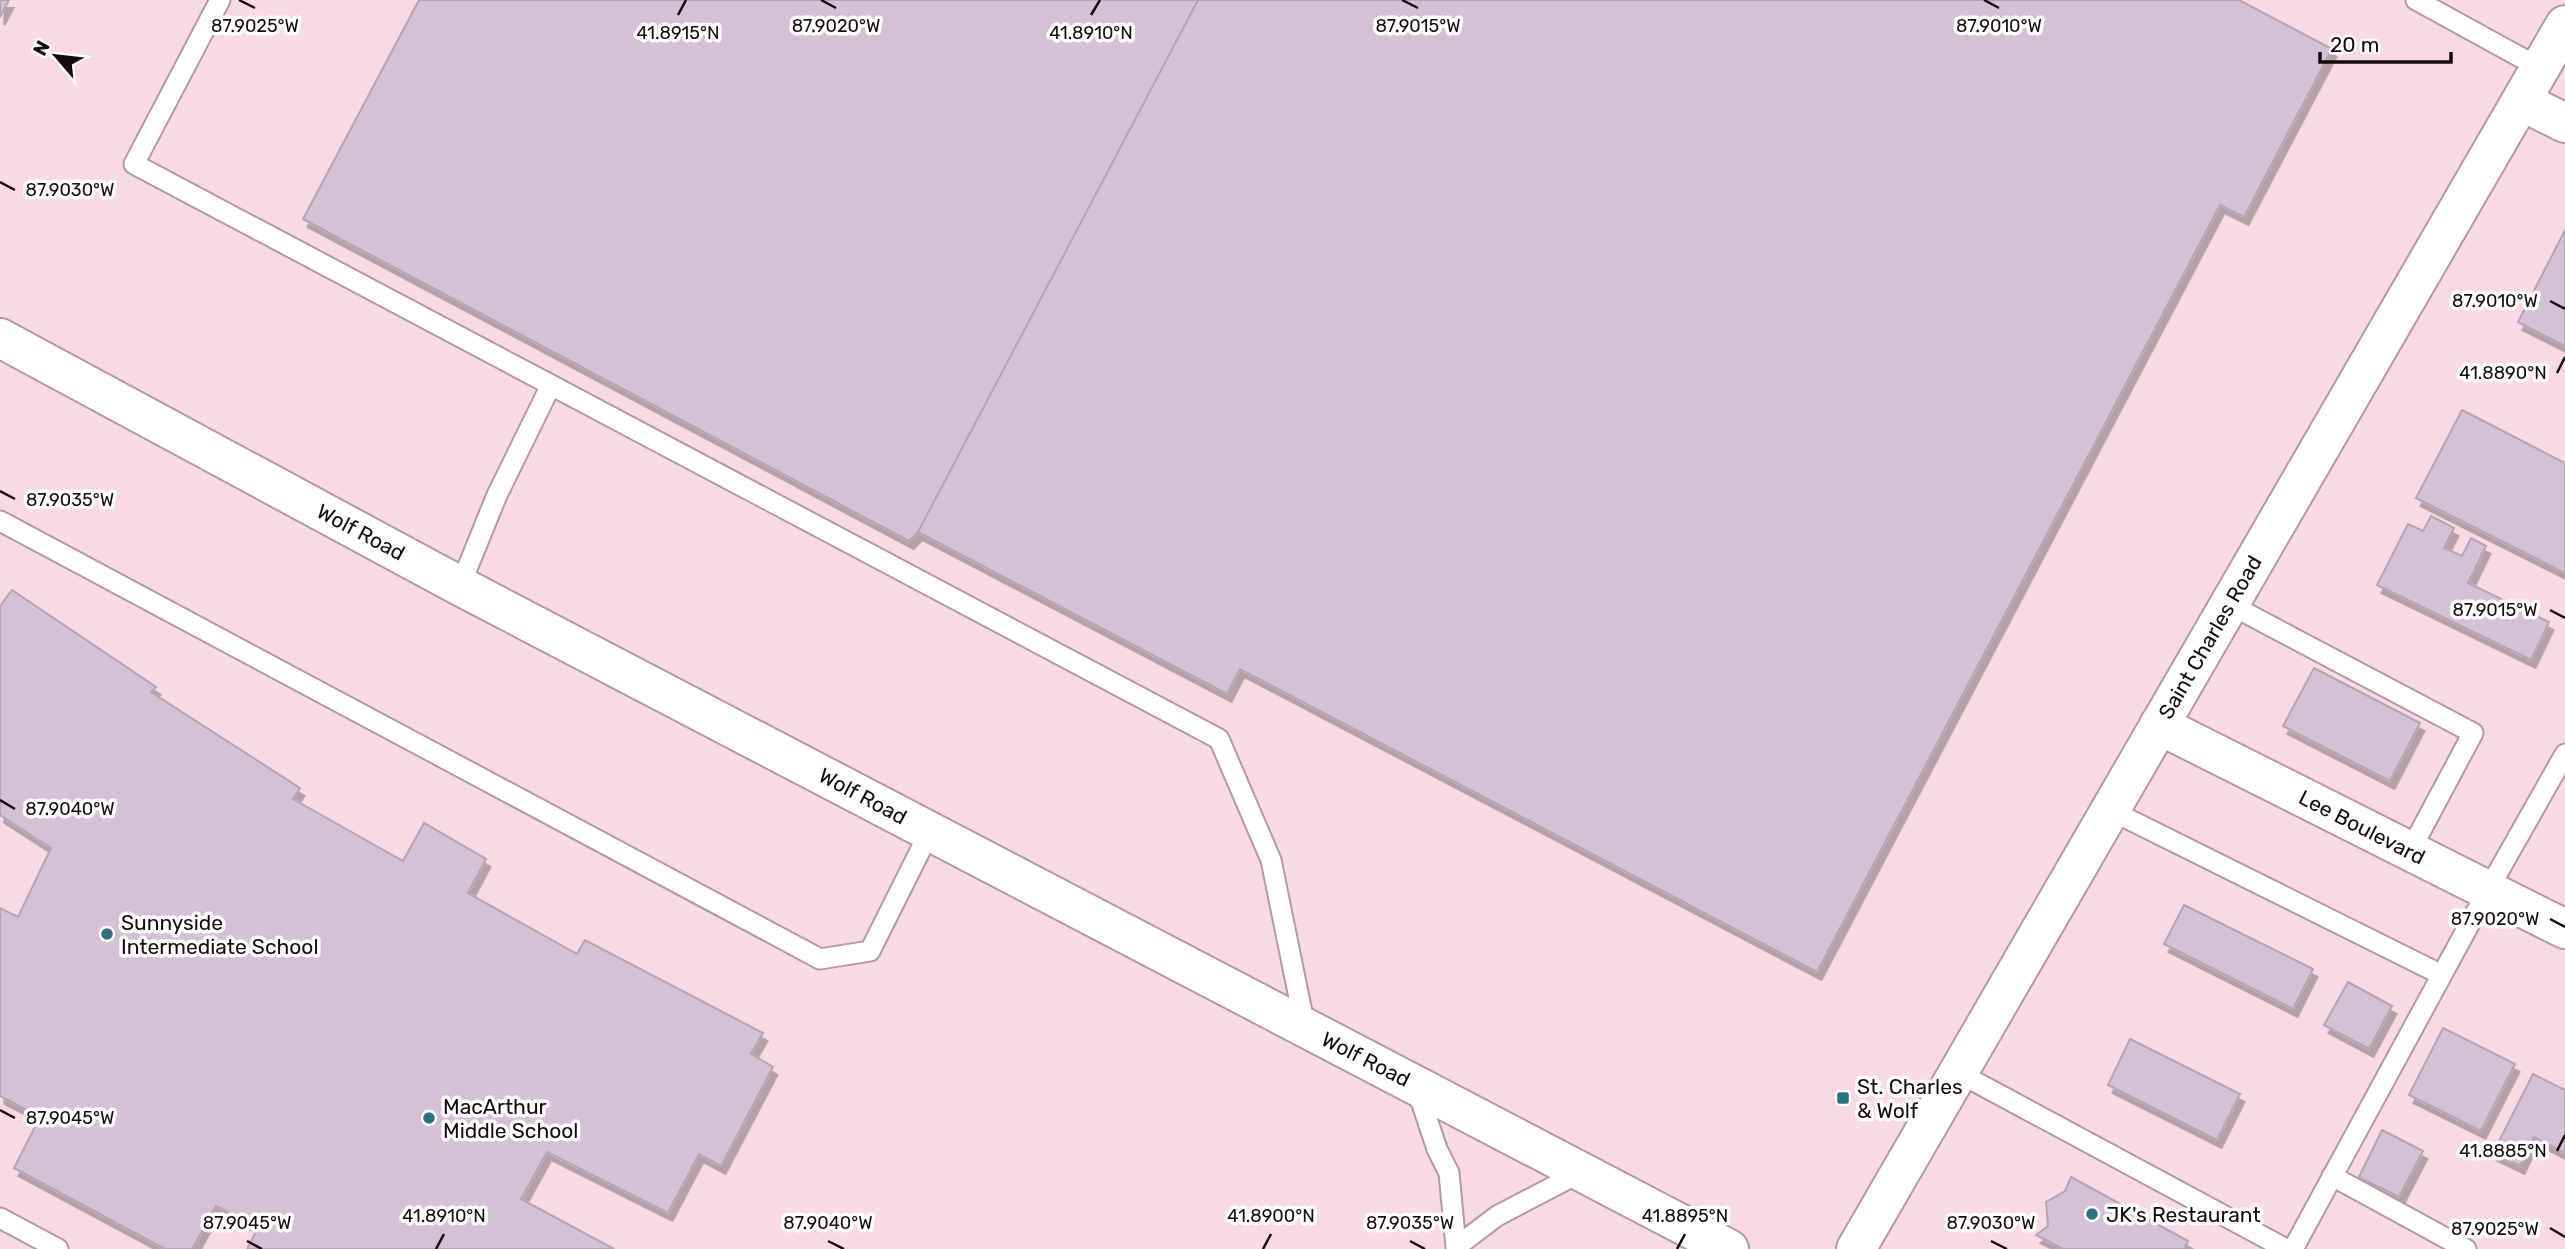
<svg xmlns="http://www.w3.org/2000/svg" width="2565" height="1249" font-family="Rubik,sans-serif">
  <defs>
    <filter id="shadow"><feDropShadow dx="4.5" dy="8" stdDeviation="0" flood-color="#0004"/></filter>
  </defs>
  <rect width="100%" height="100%" fill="#f7dae3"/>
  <path fill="#d5c1d5" stroke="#b6a3b6" stroke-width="2" filter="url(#shadow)" d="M0 0H9L0 17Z
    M419 0H1198L918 532 909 541 303 219Z
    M1198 0H2239L2332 49 2244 217 2220 205 1817 972 1240 669 1227 694 918 532Z
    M2565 230V346L2518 322Z
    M2462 410 2565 463V573L2416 498Z
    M2431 516 2454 528 2444 548 2462 556 2471 538 2486 546 2468 583 2549 622 2531 660 2377 585 2408 524 2423 531Z
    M12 590 156 687 151 692 300 788 293 799 403 861 424 823 486 859 468 893 577 954 585 940 763 1033 751 1054 773 1067 721 1166 699 1154 668 1213 547 1152 521 1199 614 1249H247L258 1228 216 1206 192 1249H165L14 1168 40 1117 0 1096V908L18 917 51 848 0 815V606Z
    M2314 668 2420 723 2390 781 2283 726Z
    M2184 905 2313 969 2293 1009 2164 944Z
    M2348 982 2392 1006 2369 1049 2324 1025Z
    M2443 1028 2515 1064 2481 1131 2409 1095Z
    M2130 1039 2240 1094 2217 1140 2108 1085Z
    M2533 1074 2565 1090V1153L2534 1137 2520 1166 2493 1153Z
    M2382 1130 2423 1151 2399 1197 2359 1177Z
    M2071 1177 2188 1241 2184 1249H2063L2036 1235 2048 1226 2046 1202 2065 1191Z"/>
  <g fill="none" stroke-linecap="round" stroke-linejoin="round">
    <g stroke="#b499a2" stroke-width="23">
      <path id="lane" d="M220 0 134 164 551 385
        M2416 0 2540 68
        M0 521 820 959 870 951 930 831
        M460 586 497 495 551 385 1219 739 1271 860 1305 1027
        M2229 604 2473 733 2410 851
        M2110 810 2442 975
        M1959 1073 2286 1249
        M1417 1089 1437 1149 1449 1173 1456 1247 1497 1216 1581 1172
        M2332 1176 2466 1249
        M0 1218 58 1249
        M2293 1249 2488 890 2565 754"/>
    </g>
    <g stroke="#b499a2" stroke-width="42">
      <path id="street" d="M2521 101 2565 123
        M0 338 460 586 1729 1249
        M2159 725 2565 929"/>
    </g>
    <g stroke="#b499a2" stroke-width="42">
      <path id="secondary" d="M1856 1249 2565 25"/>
    </g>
    <use href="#lane" stroke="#fff" stroke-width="19"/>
    <use href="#street" stroke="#fff" stroke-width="38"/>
    <use href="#secondary" stroke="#fff" stroke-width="38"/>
  </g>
  <path fill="none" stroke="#140b0e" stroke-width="2.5" d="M239 0 255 8M821 0 836 8M1402 0 1418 8M1984 0 1999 8M678 15 686 0M1091 15 1100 0M0 182 15 190M2550 301 2565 309M2557 373 2565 357M0 491 15 499M2550 610 2565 618M0 800 15 809M2550 919 2565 927M0 1110 15 1118M2557 1151 2565 1135M2550 1228 2565 1237M247 1241 262 1249M828 1241 844 1249M1410 1241 1425 1249M1991 1241 2007 1249M436 1249 444 1234M1263 1249 1271 1234M1677 1249 1685 1234"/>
  <g fill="#2a737c" stroke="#fff" stroke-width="2.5">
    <circle cx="107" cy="934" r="7"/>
    <rect x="1836" y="1091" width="14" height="14" rx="3.5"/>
    <circle cx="429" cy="1118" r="7"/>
    <circle cx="2092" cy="1214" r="7"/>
  </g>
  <g text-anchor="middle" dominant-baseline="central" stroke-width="7" stroke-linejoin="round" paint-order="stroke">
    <g font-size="21" fill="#140b0e" stroke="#fff">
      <text transform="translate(361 532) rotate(28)">Wolf Road</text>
      <text transform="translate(2210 637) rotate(-60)">Saint Charles Road</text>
      <text transform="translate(863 796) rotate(28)">Wolf Road</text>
      <text transform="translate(2362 827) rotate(27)">Lee Boulevard</text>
      <text transform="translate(1366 1059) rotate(27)">Wolf Road</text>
    </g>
    <g font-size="21" fill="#140b0e" stroke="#fff" text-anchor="start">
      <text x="121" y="922">Sunnyside<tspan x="121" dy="24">Intermediate School</tspan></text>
      <text x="1857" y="1086">St. Charles<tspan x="1857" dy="24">&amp; Wolf</tspan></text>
      <text x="443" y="1106">MacArthur<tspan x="443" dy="24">Middle School</tspan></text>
      <text x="2106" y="1214">JK's Restaurant</text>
    </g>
  </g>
  <g font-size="18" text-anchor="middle" fill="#140b0e" stroke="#fff" stroke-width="7" stroke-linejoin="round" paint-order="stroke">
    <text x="255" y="32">87.9025°W</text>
    <text x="836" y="32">87.9020°W</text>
    <text x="1418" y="32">87.9015°W</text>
    <text x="1999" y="32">87.9010°W</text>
    <text x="678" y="39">41.8915°N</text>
    <text x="1091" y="39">41.8910°N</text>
    <text x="70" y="196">87.9030°W</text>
    <text x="2495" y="307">87.9010°W</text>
    <text x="2503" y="379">41.8890°N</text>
    <text x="70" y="506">87.9035°W</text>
    <text x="2495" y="616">87.9015°W</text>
    <text x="70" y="815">87.9040°W</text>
    <text x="2495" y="925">87.9020°W</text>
    <text x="70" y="1124">87.9045°W</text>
    <text x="2503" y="1157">41.8885°N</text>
    <text x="444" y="1222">41.8910°N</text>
    <text x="1271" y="1222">41.8900°N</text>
    <text x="1685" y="1222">41.8895°N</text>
    <text x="247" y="1229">87.9045°W</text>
    <text x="828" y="1229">87.9040°W</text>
    <text x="1410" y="1229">87.9035°W</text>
    <text x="1991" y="1229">87.9030°W</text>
    <text x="2495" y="1235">87.9025°W</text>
  </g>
  <g transform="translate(56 56) rotate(298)" stroke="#ffffff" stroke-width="5" paint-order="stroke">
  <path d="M0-5L12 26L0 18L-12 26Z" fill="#140b0e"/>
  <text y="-10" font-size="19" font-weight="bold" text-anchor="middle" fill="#140b0e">N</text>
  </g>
  <path d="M2320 52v10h131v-10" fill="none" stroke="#140b0e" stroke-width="3.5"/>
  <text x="2330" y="52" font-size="21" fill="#140b0e" stroke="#ffffff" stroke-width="5" paint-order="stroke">20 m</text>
</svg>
